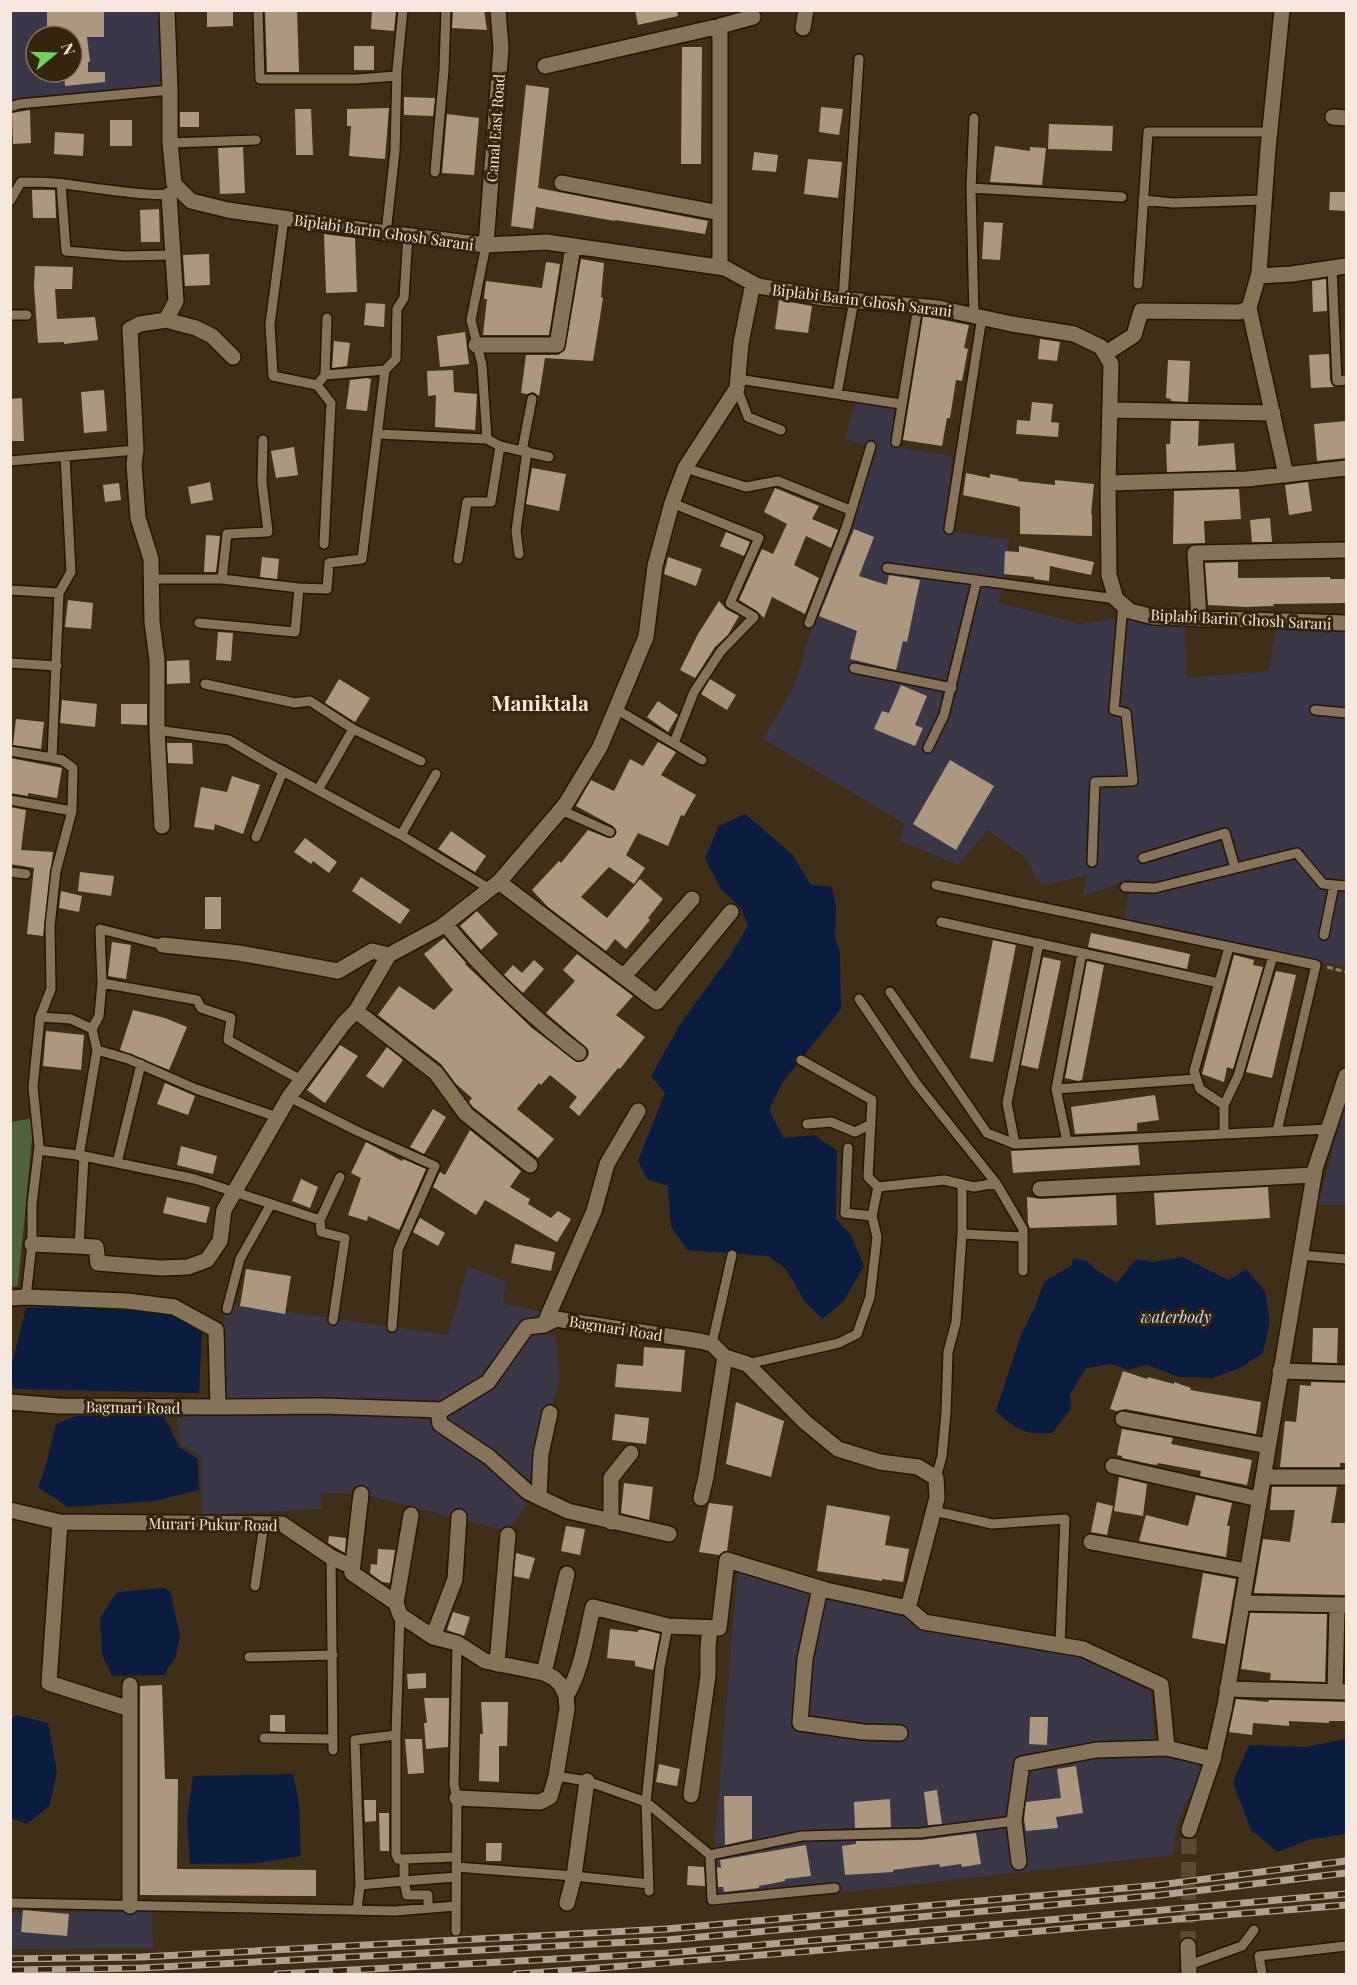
<svg xmlns="http://www.w3.org/2000/svg" width="1357" height="1985" font-family="'Playfair Display',serif">
  <rect width="100%" height="100%" fill="#3f2f18"/>
  <path fill="#3a3749" fill-rule="evenodd" d="M11 11H163L166 86 20 99 11 103ZM36 36H72V72H36Z
    M856 402 898 407 893 447 952 456 947 531 1009 540 999 603 1081 624 1128 616 1185 625 1187 678 1268 671 1277 627 1346 628V967L1124 919 1132 878 1082 897 1087 875 1041 886 1025 857 988 830 958 865 899 840 905 824 763 739 795 685 813 623 851 530 876 447 844 439Z
    M1346 1097V1205H1318Z
    M468 1267 506 1281 503 1303 543 1312 540 1321 486 1375 442 1405 222 1403 224 1303 448 1335Z
    M533 1331 555 1337 560 1378 550 1413 536 1491 444 1421 500 1376Z
    M231 1413 425 1416 432 1423 486 1464 528 1503 508 1531 361 1494 321 1493 322 1509 202 1515V1457L181 1444 177 1418Z
    M738 1569 807 1593 901 1613 922 1629 1080 1657 1151 1692 1154 1739 1172 1759 1205 1763 1177 1823 1173 1855 715 1907V1837Z
    M10 1912H152L153 1948 11 1949Z"/>
  <path fill="#4e623b" d="M34 1118 18 1286 11 1287V1122Z"/>
  <path fill="#0a1c3f" d="M745 814 792 854 811 885 832 887 836 906 835 937 840 953 841 1009 782 1083 769 1110 784 1138 815 1135 837 1151 836 1219 851 1235 864 1266 843 1302 822 1319 805 1302 786 1269 768 1256 687 1250 671 1226 668 1186 647 1179 638 1161 665 1093 651 1076 681 1023 730 956 748 926 741 908 721 889 705 858 719 826Z
    M1183 1257 1229 1280 1246 1269 1265 1291 1270 1321 1263 1353 1240 1368 1213 1378 1179 1377 1147 1365 1128 1370 1112 1364 1086 1368 1070 1394 1071 1409 1052 1433C1023 1435 1017 1430 996 1411L1021 1335 1035 1307 1044 1282 1072 1265 1073 1258 1086 1261 1099 1272 1117 1283 1136 1259 1153 1262Z
    M84 1307 172 1314 202 1332 199 1393 13 1389 11 1368 26 1308Z
    M76 1416H164L179 1447 198 1459 199 1490 155 1501 68 1507 38 1487 45 1469 56 1424Z
    M164 1588 170 1591 180 1635 176 1656 164 1675 112 1676 102 1654 100 1618 117 1592Z
    M16 1715 48 1723 57 1772 49 1806 27 1824 11 1818V1719Z
    M1346 1739V1834L1308 1840 1278 1852 1251 1830 1233 1782 1249 1745 1306 1747Z
    M293 1774 299 1804 301 1856 257 1863 190 1864 187 1822 193 1776Z"/>
  <path fill="#ab987e" d="M47 10H104V37H87L90 62H88V72H105V82L65 86 64 72H72V36H47Z
    M207 10H233V26L207 27Z
    M265 10H297L299 72H267Z
    M372 10H396L394 31 371 29Z
    M453 10H484L487 30 452 28Z
    M635 10H677L678 16 638 25Z
    M354 46H374V70H354Z
    M682 47H702L701 164H681Z
    M526 85 549 88 538 188 708 221 705 234 615 220V221L536 207 533 229 511 226Z
    M404 97 435 98 433 116 404 115Z
    M821 107 843 109 839 135 819 132Z
    M389 108 385 159 349 156 351 126H347V109Z
    M295 109H311L313 155H296Z
    M30 110 31 143 13 144 12 113Z
    M180 112H199V127H180Z
    M447 114 479 118 474 175 442 173Z
    M110 120H132V146H110Z
    M1049 124 1113 126 1112 151 1048 149Z
    M55 132 84 134 83 156 54 154Z
    M995 146 1030 151V147L1046 148 1042 185 990 182Z
    M243 147 245 193 220 194 218 148Z
    M754 152 778 155 776 172 752 170Z
    M808 159 842 162 838 198 804 194Z
    M32 190H55L56 218H33Z
    M1330 192H1347V211L1329 210Z
    M159 209 160 242H141L140 210Z
    M984 222 1003 223 1000 260 982 259Z
    M324 234 355 238 357 292 326 293Z
    M209 254 210 285 185 286 183 255Z
    M581 259 604 263 601 297 603 298 593 361 545 358 539 396 533 392 527 394 521 393 526 355H558L565 350Z
    M546 262 560 264 549 335H483L487 299H484L486 281 542 288Z
    M35 266 73 267 72 289H55L57 319 95 317 98 340 64 344V342L38 343 34 286Z
    M1326 279 1327 311 1313 312 1312 281Z
    M779 300 812 306 808 333 775 329Z
    M366 303 385 304 384 327 364 325Z
    M923 316 969 325 964 348 968 349 962 381 956 380 950 418H947L942 446 903 440Z
    M465 332 469 364 440 367 437 336Z
    M1040 339 1060 342 1057 361 1038 359Z
    M334 341 350 343 347 366 332 368Z
    M1329 354 1330 381 1334 387 1311 388 1309 355Z
    M1168 360 1190 361 1188 402 1171 401V399L1166 398Z
    M453 370 454 392 477 394 475 430 435 427 436 395 428 396 427 371Z
    M367 378 371 379 367 411 346 409 350 380Z
    M104 390 107 431 84 433 81 392Z
    M22 398 24 441H10V399Z
    M1032 402 1053 404 1051 422 1059 423 1058 437 1016 434 1017 420 1030 421Z
    M1171 421H1199L1198 446 1234 443 1236 470 1167 472 1166 444H1170Z
    M1347 421V458L1317 461 1314 424Z
    M294 447 298 475 276 478 271 451Z
    M532 468 566 474 559 511 526 504Z
    M966 473 990 478V474L1018 479V481L1055 485V480L1094 484 1091 514H1092V536L1020 534V507L963 495Z
    M210 482 213 500 191 504 188 487Z
    M1308 482 1312 511 1289 515 1285 485Z
    M119 483 121 500 105 502 103 485Z
    M775 488 819 506 812 519 838 530 831 548 806 536 794 565 819 578 805 614 772 597 764 618 757 611 739 600 762 549 773 554 787 524 764 512Z
    M1239 489 1241 519 1204 521 1205 543 1173 544 1174 491Z
    M1270 518 1272 542H1252L1250 520Z
    M854 529 874 537 859 576 887 585 889 575 920 580 907 642 903 641 896 670 850 659 857 631 819 616Z
    M726 532 750 542 744 556 720 546Z
    M206 535 220 536 216 572H204Z
    M1019 546 1094 562 1091 575 1050 566 1049 581 1034 579V577L1004 574 1005 551 1019 552Z
    M262 557 279 559 277 579 260 577Z
    M668 557 702 569 696 586 664 574Z
    M1238 562V578L1330 577V579H1347V603L1273 604 1274 606 1246 607 1208 605 1205 563Z
    M68 600 93 603 91 629 65 627Z
    M719 601 726 609 739 616 728 635 715 647 695 678 680 670 698 634Z
    M218 632 233 633 231 661 216 660Z
    M189 660 190 683 167 684V661Z
    M339 679 370 698 355 722 325 703Z
    M710 679 736 695 727 710 701 694Z
    M901 685 927 696 915 725 923 728 915 746 874 729 882 711 889 713Z
    M62 700 97 704 95 727 60 723Z
    M658 701 678 715 668 732 647 717Z
    M121 704H147V725L121 724Z
    M16 719 44 722 41 749 13 745Z
    M658 742 676 752 661 775 696 795 684 816 681 815 668 846 638 833 626 855 645 868 634 884 609 867 581 897 607 918 640 879 663 899 648 918 650 920 626 949 615 939 606 951 548 907 532 890 559 861 561 863 588 830 608 838 614 837 617 832 613 826 576 806 591 780 614 791 630 759 643 766Z
    M167 743H192L193 764 168 763Z
    M10 758 62 768 57 798 28 793V796L10 793Z
    M950 760 994 786 956 850 913 824Z
    M232 776 260 785 243 834 215 824 214 830 194 827 201 787 227 792Z
    M10 807 26 810 21 850 53 852 43 936 27 934 34 868 10 864Z
    M451 831 486 856 475 872 438 849Z
    M305 838 337 862 329 873 313 861 311 864 294 852Z
    M80 872 114 876 111 896 78 891Z
    M361 877 410 910 400 924 352 891Z
    M61 891 82 896 79 912 59 908Z
    M205 897H221V929H205Z
    M477 911 498 934 481 950 460 926Z
    M1091 933 1190 954 1187 969 1088 947Z
    M444 938 466 963 465 964 510 1007 532 1028 577 1062 586 1059 589 1054 588 1049 546 1013 575 981 563 970 577 954 633 996 616 1015 645 1037 620 1069 618 1068 579 1116 569 1107 577 1097 550 1075 541 1085 539 1083 517 1109 554 1139 538 1158 473 1107 469 1102 472 1098 456 1084 441 1064 378 1015 399 986 434 1010 453 990 424 954Z
    M993 940 1016 945 993 1062 970 1058Z
    M112 942 131 945 126 979 108 976Z
    M1234 955 1254 960 1253 965 1263 967 1233 1069 1227 1067 1224 1082 1202 1074Z
    M1043 957 1061 961 1038 1069 1021 1065Z
    M534 960 544 969 523 993 504 975 513 965 522 973Z
    M1087 961 1104 965 1082 1080 1078 1081 1065 1078Z
    M1276 971 1296 975 1272 1078 1246 1072Z
    M133 1010 165 1018 187 1027 169 1070 120 1050Z
    M46 1031 84 1035 81 1070 43 1066Z
    M340 1045 358 1056 325 1103 307 1090Z
    M387 1047 403 1060 383 1088 366 1076Z
    M165 1083 195 1096 188 1115 157 1104Z
    M1155 1095 1159 1120 1137 1123V1131L1075 1134 1071 1107Z
    M433 1109 446 1117 424 1154 410 1147Z
    M470 1130 521 1171 510 1187 530 1199 528 1204 551 1218 558 1211 571 1219 557 1242 485 1200 476 1215 433 1187 440 1172 445 1175Z
    M366 1142 402 1161 403 1159 426 1169 399 1230 368 1216 367 1221 348 1215 361 1178 351 1173Z
    M1138 1145 1140 1165 1013 1173 1011 1151Z
    M181 1146 217 1156 213 1174 177 1165Z
    M301 1179 318 1187 310 1208 292 1201Z
    M1268 1187 1270 1218 1156 1225 1154 1193Z
    M1116 1195 1117 1225 1030 1228 1028 1224 1027 1197 1041 1199Z
    M167 1197 210 1207 206 1223 163 1213Z
    M420 1218 445 1233 438 1246 413 1232Z
    M515 1244 555 1252 551 1271 511 1263Z
    M246 1269 291 1276 285 1314 240 1306Z
    M1313 1328H1338L1337 1363 1312 1362Z
    M644 1347 685 1350 681 1392 615 1387 617 1364 643 1366Z
    M1123 1371 1147 1379 1148 1377 1174 1384V1382L1191 1388 1190 1390 1261 1402 1256 1434 1125 1409 1117 1411 1110 1409Z
    M1311 1382 1347 1383V1463H1340V1467H1280L1285 1421 1296 1422 1300 1385 1311 1386Z
    M736 1402 784 1421 771 1477 726 1464Z
    M615 1414 649 1418 646 1444 612 1440Z
    M1122 1429 1173 1438 1171 1444 1252 1460 1247 1485 1200 1476 1201 1471 1158 1463 1157 1465 1150 1464 1122 1458V1456L1117 1455Z
    M1119 1477 1147 1484 1143 1516 1114 1511Z
    M624 1483 653 1487 649 1520 621 1513Z
    M1272 1487H1337L1331 1523H1347V1595L1254 1593 1263 1539 1290 1542 1295 1510H1270Z
    M1196 1495 1232 1503 1227 1526H1230L1226 1557 1139 1541 1146 1515 1188 1526Z
    M1097 1502 1113 1506 1107 1535 1091 1532Z
    M709 1503 733 1506 727 1551H724L719 1555 699 1552Z
    M827 1505 890 1516 885 1545 909 1549 903 1582 882 1579V1581L817 1571Z
    M566 1526 585 1529 580 1555 561 1551Z
    M329 1536 346 1538 345 1553 328 1543Z
    M378 1549 395 1550 390 1583 382 1582 370 1573 371 1564 377 1565Z
    M516 1553 535 1558 529 1579 514 1576Z
    M1203 1573 1236 1579 1225 1644 1192 1638Z
    M453 1612 470 1617 464 1636 447 1630Z
    M1250 1613 1327 1614 1325 1682 1270 1680 1271 1673 1241 1669Z
    M610 1629 638 1632V1630H644L660 1634 653 1670 635 1666V1661L607 1658Z
    M426 1673V1688L408 1689 407 1674Z
    M162 1685 165 1779H178L177 1869 316 1870V1896L140 1895V1686Z
    M424 1698H449L448 1747 426 1749 424 1723H427Z
    M1236 1699 1268 1702 1269 1700 1347 1702V1721H1329V1723L1289 1721V1726L1253 1723 1252 1735 1229 1732Z
    M481 1702H508L507 1746H499V1782L479 1781 480 1734H483Z
    M270 1715H285V1732L270 1731Z
    M1030 1717H1048L1047 1745 1029 1744Z
    M405 1739H422L424 1773 408 1774Z
    M659 1764 680 1769 677 1786 656 1782Z
    M1076 1766 1083 1813 1056 1817 1058 1828 1026 1831 1024 1819 1026 1802 1061 1798 1057 1769Z
    M937 1790 942 1824 928 1825 924 1792Z
    M724 1796H752V1839L725 1845Z
    M890 1799 891 1827 855 1828 854 1802Z
    M364 1800H376V1821L365 1822Z
    M379 1813H389V1851H380Z
    M976 1833 981 1864 962 1867 961 1864 940 1867 939 1864 893 1870V1872L845 1875 842 1846 856 1844V1841L921 1840Z
    M486 1843H502L501 1861H486Z
    M806 1845 811 1876 785 1879V1881L759 1886V1888L724 1892 723 1887H718L717 1867 721 1868 720 1860Z
    M688 1866 704 1867 705 1886 687 1885Z
    M23 1910 69 1914 67 1936 21 1932Z"/>
  <g fill="none" stroke-linecap="round" stroke-linejoin="round">
    <path stroke="#5a4b35" stroke-width="15" stroke-dasharray="15 8" stroke-linecap="butt" d="M1188 1946 1189 1830"/>
    <g stroke="#251702" stroke-width="12">
      <path id="service" d="M258 10 260 79H357L397 76
        M10 107 19 104 170 90
        M170 143 256 140
        M435 172 444 70 446 10
        M61 184 66 251 124 256 172 255
        M971 188 1122 197
        M1143 200 1173 203 1264 200
        M10 201 21 182C36 182 50 182 64 184 82 186 161 199 173 193
        M284 218 270 324 273 376 317 385
        M386 233 395 151 397 70 403 10
        M1332 268 1337 381 1346 380
        M1138 284 1148 132H1270
        M843 299 859 59
        M10 315H27
        M974 316 971 188 974 118
        M325 375 385 370
        M738 379 901 404
        M737 388 748 417 781 430
        M837 394 854 300
        M378 434 487 439 482 365 471 320 486 245
        M487 439 500 446 549 457
        M896 442 918 306
        M522 451 532 399
        M10 461 136 450
        M685 468 746 487 778 481 850 510
        M672 503 759 538 730 603 754 617 721 651 694 692 674 743
        M949 529 982 317
        M324 544 331 403 317 385 325 375 327 318
        M519 554 516 531 527 451
        M458 559 467 502H491L500 446
        M887 568 1116 599
        M152 579H222L299 588 327 589 329 563 362 559 385 370 396 359 397 309 404 298 408 235
        M222 579 227 534 268 532 262 482 263 440
        M10 590 59 593 52 758 62 760 73 768 72 811 56 871 50 926 51 989 40 1017 33 1087 39 1146 32 1204V1244L26 1297
        M59 593 71 572 65 456
        M199 623 295 632 299 588
        M809 623 846 528 871 446
        M10 663 57 666
        M854 668 952 688
        M205 684 295 703 310 701 353 729 421 761
        M616 709 702 760
        M1315 710 1346 713
        M157 730 229 740 268 763 401 835 490 889
        M928 748 944 715 977 580
        M10 751 52 758
        M318 790 353 729
        M10 800 72 811
        M561 810 610 832
        M401 835 436 774
        M256 837 283 771
        M1143 858 1225 833 1235 868
        M1092 862 1095 782 1133 781 1126 713 1114 710 1123 604
        M10 872 26 874
        M936 885 1316 965 1277 1131
        M1125 887 1155 888 1297 853 1323 884 1346 886
        M941 922 1219 983
        M1324 935 1334 885
        M102 983 197 1000 201 1008 231 1018 228 1040 301 1080
        M890 992 987 1133 1015 1144 1329 1129
        M859 999 916 1083 996 1183 1023 1229V1271
        M40 1017 71 1019 92 1029 97 1050 128 1059 196 1089 277 1117
        M92 1029 99 1016 102 983 100 929 163 945
        M801 1060 872 1100 868 1177 878 1187 872 1216
        M1056 1089 1196 1079
        M289 1097 357 1131 435 1166 398 1250 392 1327
        M1224 1105 1238 1076 1273 956
        M807 1124 831 1122 855 1132 871 1124
        M1224 1133V1105L1200 1089 1194 1071 1229 947
        M1067 1141 1056 1089 1082 953
        M1015 1144 1007 1103 1039 943
        M39 1150 84 1156 195 1179 320 1220 340 1177
        M79 1156 97 1050
        M117 1163 141 1064
        M962 1184V1234
        M878 1187 944 1180 974 1187 996 1183
        M320 1220 321 1232 345 1238 333 1320
        M79 1246 84 1156
        M1300 1255 1346 1259
        M227 1309 240 1259 271 1204
        M712 1344 732 1255
        M747 1364 839 1343 857 1334 870 1297 877 1237 872 1216 845 1213 848 1148
        M936 1478 942 1456 946 1413 948 1352 956 1322 962 1234 1023 1237
        M934 1511 992 1524 1065 1519 1060 1645
        M331 1557 333 1750
        M255 1586 264 1524
        M249 1657 333 1655
        M396 1735V1854L398 1859H404
        M264 1738 332 1739
        M556 1776 587 1781 646 1802 710 1855 802 1836 921 1833 1014 1821
        M710 1855 712 1900 835 1888
        M456 1857 404 1859V1881L456 1877
        M456 1867 574 1876 649 1884
        M360 1885 404 1881 407 1895H428V1908
        M649 1891 646 1802 660 1667 668 1626
        M10 1903 395 1911 456 1906
        M357 1910 360 1885 355 1740 396 1735 400 1615
        M456 1931 457 1798 454 1785 457 1643
        M1189 1965 1242 1946 1254 1930
        M1262 1974 1259 1956 1346 1946"/>
    </g>
    <g stroke="#251702" stroke-width="18">
      <path id="minor" d="M167 10 170 90V143L174 184 191 201 228 210 386 233 486 245 546 242 725 268 758 286 824 298 938 308 1012 324 1074 334 1101 347 1111 364 1108 483 1109 575 1116 599 1130 611 1154 617 1346 623
        M803 28 806 10
        M545 66 720 26 753 17
        M1333 117 1346 118
        M562 183 720 213
        M486 245 501 48 498 10
        M720 267V26
        M1258 276 1292 274 1346 266
        M1249 308 1286 475
        M166 320 196 328 212 336 233 357
        M476 345H557L573 247
        M1105 354 1134 335 1141 311 1240 312 1249 308 1259 273 1268 149 1282 10
        M1110 410 1273 413
        M1108 483 1247 479 1346 468
        M1199 619 1195 553 1346 550
        M162 826 157 730V660L152 622 151 559 138 518 134 464 136 450 130 329 140 324 166 320 176 301 169 195
        M499 882 657 1002 731 912
        M445 924C485 972 529 1015 579 1053
        M163 945 239 953 338 971 372 951 389 955
        M625 975 692 899
        M356 1011 436 1073 466 1114 530 1165
        M1040 1189 1314 1175
        M32 1244 96 1247 98 1263 161 1268 188 1267 207 1260 220 1241 224 1210 289 1097 344 1023 356 1011 389 955 441 927 499 882 565 805 600 747 646 637 655 566 672 503 685 468 737 388 741 343 753 283
        M10 1298 26 1297 127 1301 174 1307 216 1330 218 1407
        M544 1325 594 1211 607 1164 638 1111
        M1280 1371 1346 1373
        M10 1402 59 1406 218 1407 321 1406 442 1410 488 1382 527 1327 544 1325 556 1319 700 1341 712 1344 725 1357 747 1364 805 1422 838 1449 880 1462 918 1467 936 1478 937 1498 908 1608
        M438 1410 440 1424 489 1457 528 1492 568 1511 669 1534
        M1123 1419 1268 1446
        M1113 1466 1259 1499
        M1264 1477H1346
        M539 1497 541 1454 550 1413
        M701 1498 706 1477 725 1357
        M10 1510 60 1522 282 1524 331 1557 350 1566 352 1573 396 1603 400 1615 433 1637 457 1643 485 1661 544 1673 554 1678 561 1685 566 1696 567 1709 556 1776 550 1797 540 1802 457 1798
        M60 1522 49 1683 130 1709
        M611 1522V1478L631 1453
        M1091 1542 1247 1571
        M352 1573 361 1494
        M820 1588 805 1659 800 1723 863 1732 900 1733
        M396 1603 411 1515
        M1242 1603 1346 1605
        M433 1637 455 1579 459 1517
        M497 1664 508 1535
        M544 1673 567 1574
        M130 1685V1906
        M1227 1689 1346 1692
        M1335 1692 1337 1605
        M566 1696C582 1671 586 1636 593 1607L668 1626 719 1628 727 1560 826 1590 908 1608 924 1622 1083 1649 1161 1685 1167 1748 1213 1759
        M691 1795 708 1676V1647L710 1628
        M1019 1862 1014 1821 1022 1764 1096 1750 1167 1748
        M567 1903 574 1876 587 1781"/>
    </g>
    <g stroke="#251702" stroke-width="18">
      <path id="tertiary" d="M1189 1830 1213 1759 1225 1705 1315 1169 1346 1076
        M1188 1946 1189 1974"/>
    </g>
    <path stroke="#8c7e6b" stroke-width="3" stroke-dasharray="6 3" stroke-linecap="butt" d="M1327 967 1346 972"/>
    <use href="#service" stroke="#85735a" stroke-width="9"/>
    <use href="#minor" stroke="#85735a" stroke-width="15"/>
    <use href="#tertiary" stroke="#85735a" stroke-width="15"/>
    <g stroke="#aea190" stroke-width="7">
      <path id="rail" d="M10 1959 142 1957 666 1929 1159 1885 1346 1861
        M10 1970 142 1968 667 1940 1160 1895 1346 1873
        M277 1974 668 1953 1346 1894
        M516 1974C793 1955 1070 1927 1346 1905"/>
    </g>
    <use href="#rail" stroke="#35250e" stroke-width="4.5" stroke-dasharray="14" stroke-linecap="butt"/>
  </g>
  <g text-anchor="middle" dominant-baseline="central" stroke-width="6" stroke-linejoin="round" paint-order="stroke">
    <g font-size="15" fill="#f3e8db" stroke="#35250e">
      <text transform="translate(495 128) rotate(-86)">Canal East Road</text>
      <text transform="translate(384 232) rotate(8)">Biplabi Barin Ghosh Sarani</text>
      <text transform="translate(862 300) rotate(7)">Biplabi Barin Ghosh Sarani</text>
      <text transform="translate(1241 619) rotate(3)">Biplabi Barin Ghosh Sarani</text>
      <text transform="translate(616 1328) rotate(9)">Bagmari Road</text>
      <text transform="translate(133 1407) rotate(1)">Bagmari Road</text>
      <text transform="translate(213 1524) rotate(1)">Murari Pukur Road</text>
    </g>
    <g font-size="16" font-style="italic" fill="#ccdbf6" stroke="#35250e">
      <text x="1176" y="1316">waterbody</text>
    </g>
    <g font-size="21" font-weight="bold" fill="#f3e8db" stroke="#35250e">
      <text x="540" y="702">Maniktala</text>
    </g>
  </g>
  <rect width="1357" height="1985" fill="none" stroke="#f3e8db" stroke-width="24"/>
  <g transform="translate(54 54) rotate(71)"><circle r="28" fill="#35250e" stroke="#817360" stroke-width="1.5"/>
  <path d="M0-4.5L10 22L0 15L-10 22Z" fill="#72d25d"/>
  <text y="-9" font-size="16" font-weight="bold" text-anchor="middle" fill="#f3e8db">N</text>
  </g>
</svg>
